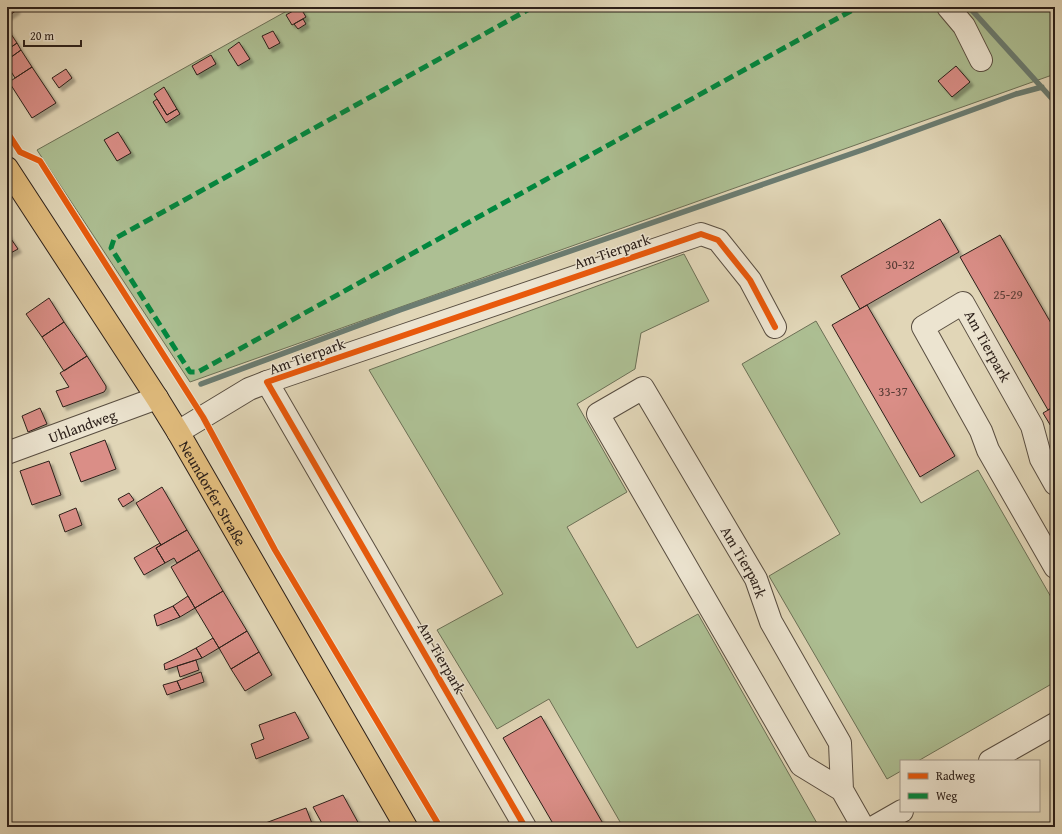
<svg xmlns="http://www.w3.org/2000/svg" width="1062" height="834" font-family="'Gentium Book Plus',serif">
  <defs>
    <filter id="shadow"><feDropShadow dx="3.5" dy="3.5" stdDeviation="1" flood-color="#0004"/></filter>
  </defs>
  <rect width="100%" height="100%" fill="#e1d6b7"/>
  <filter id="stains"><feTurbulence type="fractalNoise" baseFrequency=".005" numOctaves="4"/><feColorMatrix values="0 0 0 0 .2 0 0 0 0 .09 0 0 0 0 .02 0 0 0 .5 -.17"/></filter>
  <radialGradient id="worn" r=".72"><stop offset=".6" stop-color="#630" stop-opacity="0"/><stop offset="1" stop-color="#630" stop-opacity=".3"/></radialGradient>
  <path fill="#adbf93" stroke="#6c7056" d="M294 7H1055V74L190 382 37 150Z
    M684 254 709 301 641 333 635 369 577 404 627 492 567 527 637 648 698 614 818 825 814 827H623L549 699 497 729 437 630 503 594 369 370Z
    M816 321 921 503 978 470 1055 604V682L918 761H901V771L887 779 769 576 840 534 742 364Z"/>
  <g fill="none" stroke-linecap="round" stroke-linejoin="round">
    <path stroke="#6b7c71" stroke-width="5.5" d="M969 7 1055 102
      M201 384 400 310 865 149 1016 94 1042 87"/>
  </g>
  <path fill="#da8e87" stroke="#2c201a" filter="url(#shadow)" d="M7 7H15L17 10 7 17Z
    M300 7 306 17 292 25 286 15Z
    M303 19 306 24 298 29 294 24Z
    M7 28 17 43 7 50Z
    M273 31 280 43 269 49 262 36Z
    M239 42 250 59 238 66 228 50Z
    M17 43 21 50 7 60V50Z
    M21 50 32 67 15 78 7 65V60Z
    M211 55 216 64 197 75 192 66Z
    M956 66 970 82 952 97 938 81Z
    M32 67 56 103 32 118 9 82Z
    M66 69 72 78 59 88 52 78Z
    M164 87 177 109 167 115 154 94Z
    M157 99 167 115 177 109 180 114 166 123 153 102Z
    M118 132 131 153 117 161 104 140Z
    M940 219 959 252 860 309 841 276Z
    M7 233 18 249 7 255Z
    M1000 235 1055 330V406L1048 410 960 257Z
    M49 298 64 322 42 337 26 314Z
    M867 305 955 456 920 477 832 325Z
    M64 322 87 356 64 371 42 337Z
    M87 356 106 386V389L104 392 63 407 56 391 69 387 60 373Z
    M1055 406V433L1043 413Z
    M40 408 47 424 28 432 22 416Z
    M105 440 116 469 81 482 70 453Z
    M49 461 61 495 32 505 20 471Z
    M162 487 187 530 161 545 136 503Z
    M129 493 134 500 123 507 118 499Z
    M76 508 82 525 65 532 59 515Z
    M187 530 199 550 177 563 174 558 165 563 156 548Z
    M160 543 161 545 156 548 165 563 144 575 134 558Z
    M199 550 223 591 195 608 171 567Z
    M223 591 247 631 219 648 195 608Z
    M188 596 195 608 180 617 173 606Z
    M173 606 180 617 157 626 154 615Z
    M247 631 259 652 231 669 219 648Z
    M213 638 219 648 202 658 196 648Z
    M196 648 202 658 165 670 164 664 179 657Z
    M259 652 272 675 245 691 231 669Z
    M196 660 199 670 180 677 177 666Z
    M201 672 204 682 181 690 177 681Z
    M177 681 181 690 167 695 163 685Z
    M295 712 309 738 256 759 251 744 264 739 259 725Z
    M541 716 605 827H555L503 738Z
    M343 795 360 826 358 827H324L313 807Z
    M306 808 313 826 260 827V825Z"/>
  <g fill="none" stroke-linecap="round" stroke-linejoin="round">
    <g stroke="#594e41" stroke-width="24">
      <g id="minor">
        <path d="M948 7 964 26 981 60"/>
        <path d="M178 432 249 389 267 382"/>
        <path id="s1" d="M7 453 157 398"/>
        <path d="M1055 484 1041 459 1032 426 963 303 923 327 981 431 988 450 1055 567"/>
        <path d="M990 761 1055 724"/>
        <path id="s2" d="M842 790 801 765 598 414 643 388 756 579 771 622 840 743 842 790 863 827"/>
        <path d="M525 827 267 382 701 234 718 240 750 280 775 327"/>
        <path d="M874 827 902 811"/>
      </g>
    </g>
    <g stroke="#2c201a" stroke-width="24">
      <g id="major">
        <path id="s3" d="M7 168 157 398 178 432 406 827"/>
      </g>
    </g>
    <use href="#minor" stroke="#ece4d0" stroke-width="22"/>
    <use href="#major" stroke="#e0bb7c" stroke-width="22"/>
    <path stroke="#00873e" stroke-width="5" stroke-dasharray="10 5" stroke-linecap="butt" d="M533 7 114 239 111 248 190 372H198L858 7"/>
    <g stroke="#ece4d0" stroke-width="8">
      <path id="cycleway" d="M7 132 20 152 40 161 203 417 275 550 440 827
        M525 827 267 382 701 234 718 240 750 280 775 327"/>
    </g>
    <use href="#cycleway" stroke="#e8590c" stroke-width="6"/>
  </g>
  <g text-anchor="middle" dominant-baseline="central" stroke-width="3" stroke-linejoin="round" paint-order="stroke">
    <g font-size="13" fill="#583c35">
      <text x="900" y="264">30-32</text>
      <text x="1008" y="294">25-29</text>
      <text x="893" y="391">33-37</text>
    </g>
    <g font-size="15" fill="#2c201a" stroke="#ece4d0">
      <text transform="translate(612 251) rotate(-19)">Am Tierpark</text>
      <text transform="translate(988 346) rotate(61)">Am Tierpark</text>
      <text transform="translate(307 356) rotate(-20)">Am Tierpark</text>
      <text stroke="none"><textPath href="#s1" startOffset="80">Uhlandweg</textPath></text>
      <text stroke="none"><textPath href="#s3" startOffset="385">Neundorfer Straße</textPath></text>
      <text stroke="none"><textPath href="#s2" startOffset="707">Am Tierpark</textPath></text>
      <text transform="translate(442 658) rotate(60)">Am Tierpark</text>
    </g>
  </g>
  <rect width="1062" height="834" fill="none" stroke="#e1d6b7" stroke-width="24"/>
  <rect x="8" y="8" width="1046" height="818" fill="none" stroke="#2c201a" stroke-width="2"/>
  <rect x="12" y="12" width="1038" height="810" fill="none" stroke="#2c201a"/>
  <rect x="900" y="760" width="140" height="52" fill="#ece4d0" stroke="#9f9687"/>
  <rect x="908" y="773" width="20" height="6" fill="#e8590c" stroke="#9f9687"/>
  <text x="936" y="780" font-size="12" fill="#2c201a">Radweg</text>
  <rect x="908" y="793" width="20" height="6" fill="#00873e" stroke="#9f9687"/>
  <text x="936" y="800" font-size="12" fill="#2c201a">Weg</text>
  <path d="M24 40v6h57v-6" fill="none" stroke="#2c201a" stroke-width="2"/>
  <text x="30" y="40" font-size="12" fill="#2c201a" stroke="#ece4d0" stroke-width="3" paint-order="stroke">20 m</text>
  <rect width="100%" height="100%" filter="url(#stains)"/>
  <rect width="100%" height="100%" fill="url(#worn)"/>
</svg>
